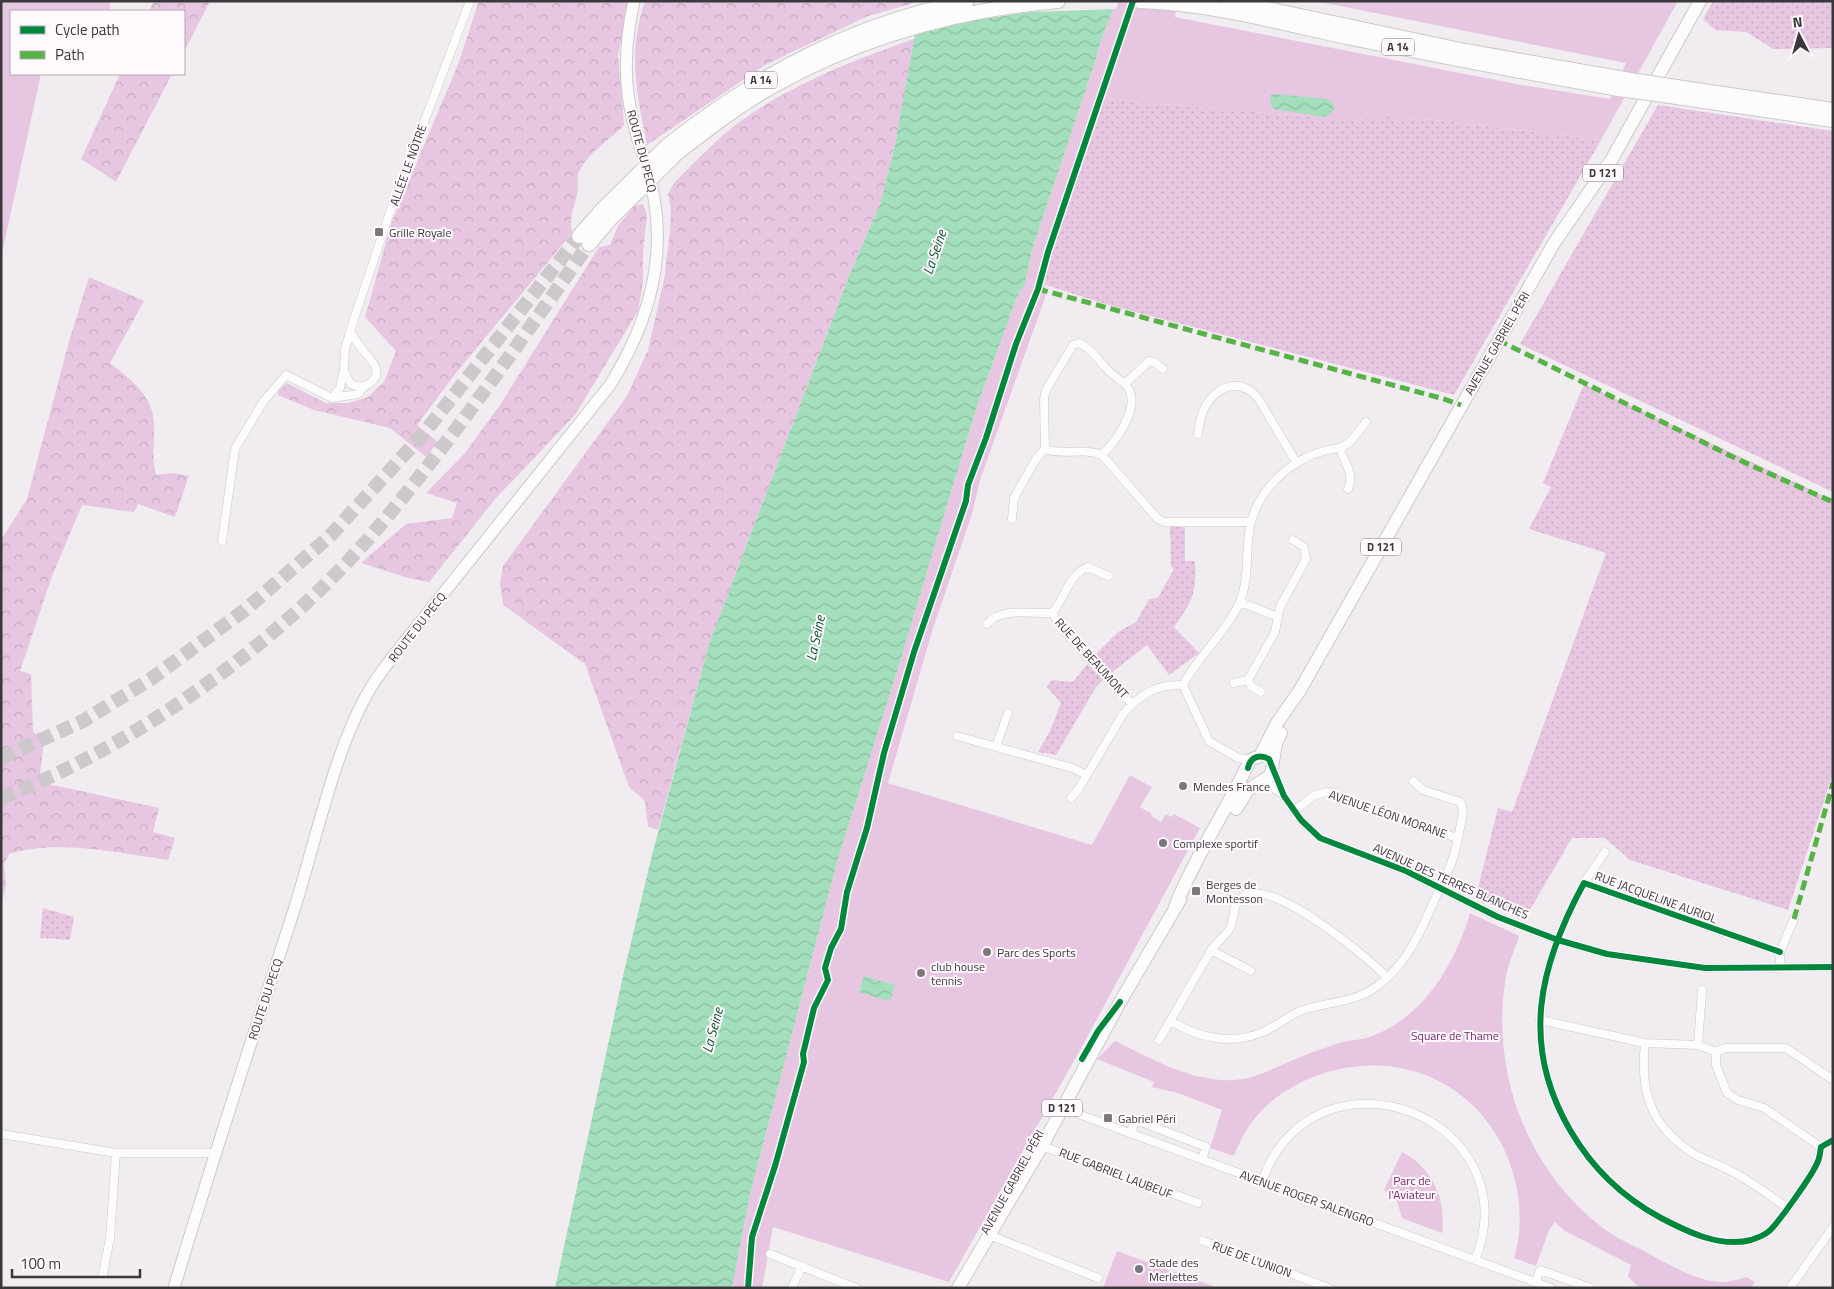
<svg xmlns="http://www.w3.org/2000/svg" width="1834" height="1289" font-family="'Titillium Web',sans-serif">
  <defs>
    <pattern id="grass-dots" width="8" height="8" patternUnits="userSpaceOnUse" patternTransform="scale(1.25)"><rect width="8" height="8" fill="#e7c6e1"/><path d="M2 2h.1M6 6h.1" fill="none" stroke="#c7abc2" stroke-width="1.8" stroke-linecap="round"/></pattern>
    <pattern id="forest-crowns" width="20" height="18" patternUnits="userSpaceOnUse" patternTransform="scale(1.25)"><rect width="20" height="18" fill="#e7c6e1"/><path d="M2 6a3 3 0 1 1 6 0M12 15a3 3 0 1 1 6 0" fill="none" stroke="#c7abc2"/></pattern>
    <pattern id="water-waves" width="16" height="10" patternUnits="userSpaceOnUse" patternTransform="scale(1.25)"><rect width="16" height="10" fill="#a3dfbc"/><path d="M0 5q4-4 8 0t8 0" fill="none" stroke="#8dc0a2"/></pattern>
  </defs>
  <rect width="100%" height="100%" fill="#f1ecf0"/>
  <path fill="url(#grass-dots)" d="M1713 1H1833V48L1773 49 1746 32 1715 30 1703 19Z
    M1103 99 1312 117 1348 119 1388 117 1436 120 1601 140 1454 395 1105 304 1046 285 1044 271Z
    M1658 105 1833 131V492L1520 344Z
    M1584 384 1833 500V773L1788 910 1630 860 1605 838H1572L1525 918 1476 896 1498 808 1512 812 1606 553 1529 529 1551 487 1543 483Z
    M1170 527H1185V561H1195C1197 593 1192 602 1174 627L1199 653 1169 675 1147 645 1111 673 1094 656 1118 632 1136 622 1149 599 1158 598 1174 569 1171 566Z
    M1087 664 1103 680 1096 687 1056 755 1038 752 1050 731 1061 703 1047 687 1051 680 1073 682Z
    M43 908 74 917 70 940 40 938Z"/>
  <path fill="url(#forest-crowns)" d="M154 1H210L184 52V11H149Z
    M479 1H630L618 54 624 125C609 141 589 151 579 172 576 179 579 188 577 195 573 211 569 217 572 233L455 374 417 425 438 442 426 457 390 428 314 410 278 395 279 390 287 383 326 403H349L368 397 384 382 396 351 365 317 391 224 459 62Z
    M645 1H921L868 16 765 65 647 145C637 94 627 53 645 1Z
    M916 38 895 145 880 205 851 271 709 644 658 830 648 827 645 801 629 787 585 664 503 605 500 583 503 566 627 396 648 350 664 280 670 231 671 210 668 194 674 183C695 162 716 139 741 121 793 83 855 60 916 38Z
    M120 74H172L116 182 81 159Z
    M643 204 647 215 643 251V283L638 311 575 415 496 498 429 582 408 578 361 563 406 524 452 518 457 503 426 493 465 453 500 405 599 247 610 245 618 226 634 206Z
    M89 277 144 301 110 363C131 380 153 395 154 424 155 442 151 457 156 475L174 473 189 476 175 517 138 504 134 512 82 505 52 576 20 671 31 674 33 732 44 739 39 782 159 808 153 832 175 838 168 860C116 853 60 839 9 854L4 864 6 885 1 906V540L27 499 70 338Z"/>
  <path fill="#e7c6e1" d="M1 1H111L109 11H11V74H41L1 258Z
    M1116 1H1177L1175 17 1516 84 1610 99 1626 63 1315 1H1678L1601 140 1436 120 1388 117 1348 119 1312 117 1103 99 1044 271 1046 295 980 480 972 514 933 628 888 783 1092 845 1130 775 1152 787 1140 807 1152 814 1151 816 1161 822 1166 814 1171 817 1174 814 1200 828 1084 1043 949 1282 773 1227 762 1288H732L750 1194 837 862 899 665 976 409 1017 297 1025 282 1032 250 1095 62 1099 46Z
    M1470 913 1519 936C1515 949 1509 962 1506 976 1490 1071 1526 1169 1603 1228 1616 1238 1632 1245 1646 1252 1668 1264 1696 1281 1720 1282 1728 1283 1738 1279 1746 1277L1755 1282 1750 1288H1640L1628 1277 1631 1265 1565 1231 1555 1222 1549 1230 1536 1266 1514 1258C1522 1232 1521 1206 1515 1180 1491 1083 1393 1040 1304 1081 1270 1097 1247 1120 1234 1156L1210 1148 1222 1110 1178 1093 1152 1087 1154 1082 1097 1059 1115 1041C1149 1057 1182 1077 1221 1080 1254 1082 1274 1067 1303 1056 1316 1051 1329 1046 1343 1042 1351 1040 1361 1040 1369 1037 1423 1019 1455 964 1470 913Z
    M1402 1152C1432 1167 1447 1200 1442 1233L1402 1218 1397 1201 1384 1190Z
    M1117 1251 1218 1288H1103Z"/>
  <path fill="url(#water-waves)" d="M921 1H1116L1099 46 1095 62 1032 250 1025 283 1017 297 976 409 899 665 837 862 750 1194 732 1288H555L623 976 652 855 709 644 851 271 880 205 895 145Z
    M1274 94 1328 99 1333 103 1334 111 1325 117 1274 109 1270 103 1271 95Z
    M864 976 895 985 890 1001 859 992Z"/>
  <path fill="#f1ecf0" d="M927 1H1119L1116 9 1030 12 969 21 914 35 918 4Z"/>
  <g fill="none" stroke-linecap="round" stroke-linejoin="round">
    <path stroke="#cdc8cc" stroke-width="14" stroke-dasharray="14 7" stroke-linecap="butt" d="M1 758 83 721 151 679 245 610 330 536 424 433 579 236
      M1 798C134 746 275 646 369 538 449 445 518 344 589 244"/>
    <g stroke="#ccc8cb" stroke-width="9">
      <path id="street" d="M350 331C353 336 356 341 359 345 366 356 388 371 369 384 363 388 357 387 351 384L344 372 345 349 356 313 390 212 470 1
        M1125 384 1149 361 1154 362 1163 369
        M332 398 340 388 343 374
        M1198 434C1199 427 1200 418 1203 411 1214 388 1238 375 1258 398L1296 462
        M1045 449C1063 456 1084 447 1102 455L1157 518 1164 522H1251
        M1348 489C1355 474 1344 463 1340 448L1350 442 1366 422
        M1012 519 1014 498 1036 459 1045 449 1044 399 1046 390 1073 345 1079 343C1092 349 1097 359 1107 369 1112 375 1119 379 1125 384 1144 403 1117 440 1102 455
        M222 541 235 449 263 402 286 375 332 398 358 394 364 386
        M1240 602 1278 617
        M1052 613 1071 639 1132 704
        M987 624C1000 607 1032 614 1052 613 1065 599 1068 574 1088 567L1108 576
        M1248 680 1251 686 1261 692
        M1234 683 1248 680 1275 632 1280 607 1306 559 1304 547 1293 540
        M957 736 1072 768 1087 775
        M996 746 1008 713
        M1250 760 1238 758 1209 741 1183 685C1198 656 1224 635 1239 604 1251 577 1244 549 1251 522 1262 482 1300 452 1340 448
        M1273 772 1284 796 1301 820 1320 838 1406 871 1498 917 1558 940 1607 954 1705 968 1833 967
        M1264 781 1282 794
        M1071 798 1078 790 1123 714C1141 694 1156 684 1183 685
        M1294 811 1315 795 1327 792 1457 838
        M1584 883 1605 852
        M1211 950 1251 971
        M1780 952 1584 883C1539 966 1520 1044 1570 1130 1592 1168 1622 1197 1661 1218 1688 1232 1720 1248 1751 1240 1757 1238 1763 1236 1768 1232 1777 1225 1814 1173 1818 1161 1820 1157 1820 1152 1821 1147L1833 1140
        M1780 968V952L1794 919
        M1540 1020 1645 1043 1698 1045 1716 1052 1725 1048H1786L1833 1080
        M1171 1021C1199 1038 1233 1046 1265 1031 1276 1026 1286 1018 1298 1012 1319 1003 1343 1004 1364 994 1404 974 1421 931 1438 892 1446 875 1454 861 1457 843 1458 831 1467 812 1460 802L1423 790 1413 781
        M1159 1040C1177 1010 1193 980 1211 951 1216 942 1226 936 1230 928 1236 915 1231 902 1246 895 1278 882 1365 956 1387 977
        M1645 1043C1640 1090 1649 1124 1691 1152 1703 1160 1716 1163 1729 1170 1749 1180 1768 1194 1786 1207
        M1698 1045 1702 990
        M1716 1052V1065L1727 1093 1738 1100 1764 1108 1821 1147
        M1062 1108 1551 1288
        M1130 1133 1136 1120 1206 1147 1202 1159
        M1 1134 116 1153H214
        M1034 1143 1198 1203
        M1262 1181C1316 1034 1532 1117 1475 1260
        M989 1235 1098 1278
        M1203 1241 1329 1288
        M770 1254 856 1288
        M103 1274 110 1238 116 1153
        M1536 1282 1540 1270 1591 1288
        M792 1288 802 1266
        M1790 1288 1833 1227"/>
    </g>
    <g stroke="#ccc8cb" stroke-width="13">
      <path id="secondary" d="M174 1288C212 1161 253 1036 294 910 316 841 334 750 370 689 377 677 386 666 394 655L610 385C645 329 666 265 654 198 650 171 639 147 633 121 623 82 625 41 634 1"/>
    </g>
    <g stroke="#ccc8cb" stroke-width="14">
      <path id="primary" d="M1236 809 1248 790 1271 775 1276 743 1281 733
        M1175 907C1195 856 1227 810 1250 760L1260 756 1277 723 1300 690 1554 243 1612 159 1700 1
        M958 1288 1042 1146 1120 1002 1180 900"/>
    </g>
    <g stroke="#ccc8cb" stroke-width="16">
      <path id="highway" d="M1139 1C1210 3 1282 23 1351 38 1440 56 1529 73 1619 89
        M1229 1 1465 51 1624 79
        M1676 87 1833 110
        M1670 96 1833 120
        M668 145C760 73 852 25 967 1
        M677 153C708 129 739 105 773 86 862 36 957 10 1058 1
        M579 236 601 211
        M589 244 610 219"/>
    </g>
    <use href="#street" stroke="#fdfcfd" stroke-width="8"/>
    <use href="#secondary" stroke="#fdfcfd" stroke-width="11"/>
    <use href="#primary" stroke="#fdfcfd" stroke-width="12"/>
    <use href="#highway" stroke="#fdfcfd" stroke-width="14"/>
    <g stroke="#ccc8cb" stroke-width="16" stroke-linecap="butt">
      <path id="highway-bridge" d="M1624 79 1676 87
        M1619 89 1670 96
        M601 211 668 145
        M610 219 677 153"/>
    </g>
    <use href="#highway-bridge" stroke="#fdfcfd" stroke-width="14"/>
    <path stroke="#57b346" stroke-width="5" stroke-dasharray="10 5" stroke-linecap="butt" d="M1038 289 1444 399 1461 405
      M1498 340 1739 460 1833 502
      M1794 919 1833 783"/>
    <g stroke="#fff8fd" stroke-width="9">
      <path id="cycleway" d="M1248 768C1251 756 1260 754 1269 759L1284 796 1301 820 1320 838 1406 871 1498 917 1558 940 1607 954 1705 968 1833 967
        M1780 952 1584 883C1539 966 1520 1044 1570 1130 1592 1168 1622 1197 1661 1218 1688 1232 1720 1248 1751 1240 1757 1238 1763 1236 1768 1232 1777 1225 1814 1173 1818 1161 1820 1157 1820 1152 1821 1147L1833 1140
        M1082 1059 1098 1031 1120 1002
        M748 1288 752 1237 775 1166 804 1062 803 1054 814 1008 828 980 825 968 831 948 841 929 847 892 867 828 884 753 914 652 966 501 968 485 986 438 1016 344 1038 289 1048 252 1133 1"/>
    </g>
    <use href="#cycleway" stroke="#00873e" stroke-width="6"/>
  </g>
  <g fill="#7b777a" stroke="#fff8fd" stroke-width="2">
    <rect x="374" y="227" width="10" height="10" rx="2.5"/>
    <circle cx="1183" cy="786" r="5"/>
    <circle cx="1163" cy="843" r="5"/>
    <rect x="1191" y="886" width="10" height="10" rx="2.5"/>
    <circle cx="987" cy="952" r="5"/>
    <circle cx="921" cy="973" r="5"/>
    <rect x="1103" y="1113" width="10" height="10" rx="2.5"/>
    <circle cx="1139" cy="1269" r="5"/>
  </g>
  <g text-anchor="middle" dominant-baseline="central" stroke-width="4" stroke-linejoin="round" paint-order="stroke">
    <g fill="#fff8fd" stroke="#767275" stroke-width="1">
      <rect x="1382" y="38.5" width="32" height="17" rx="4"/>
      <rect x="745" y="71.5" width="32" height="17" rx="4"/>
      <rect x="1583" y="164.5" width="40" height="17" rx="4"/>
      <rect x="1361" y="538.5" width="40" height="17" rx="4"/>
      <rect x="1042" y="1099.5" width="40" height="17" rx="4"/>
    </g>
    <g font-size="11" font-weight="bold" fill="#3b383b">
      <text x="1398" y="47">A 14</text>
      <text x="761" y="80">A 14</text>
      <text x="1603" y="173">D 121</text>
      <text x="1381" y="547">D 121</text>
      <text x="1062" y="1108">D 121</text>
    </g>
    <g font-size="12" fill="#3b383b" stroke="#fff8fd">
      <text transform="translate(642 151) rotate(75)">ROUTE DU PECQ</text>
      <text transform="translate(408 165) rotate(-70)">ALLÉE LE NÔTRE</text>
      <text transform="translate(1497 343) rotate(-60)">AVENUE GABRIEL PÉRI</text>
      <text transform="translate(417 627) rotate(-52)">ROUTE DU PECQ</text>
      <text transform="translate(1092 658) rotate(48)">RUE DE BEAUMONT</text>
      <text transform="translate(1388 814) rotate(19)">AVENUE LÉON MORANE</text>
      <text transform="translate(1451 881) rotate(24)">AVENUE DES TERRES BLANCHES</text>
      <text transform="translate(1656 897) rotate(20)">RUE JACQUELINE AURIOL</text>
      <text transform="translate(265 999) rotate(-72)">ROUTE DU PECQ</text>
      <text transform="translate(1116 1173) rotate(21)">RUE GABRIEL LAUBEUF</text>
      <text transform="translate(1012 1182) rotate(-61)">AVENUE GABRIEL PÉRI</text>
      <text transform="translate(1307 1198) rotate(20)">AVENUE ROGER SALENGRO</text>
      <text transform="translate(1252 1259) rotate(20)">RUE DE L'UNION</text>
    </g>
    <g font-size="12" fill="#3b383b" stroke="#fff8fd" text-anchor="start">
      <text x="389" y="232">Grille Royale</text>
      <text x="1193" y="786">Mendes France</text>
      <text x="1173" y="843">Complexe sportif</text>
      <text x="1206" y="884">Berges de<tspan x="1206" dy="14">Montesson</tspan></text>
      <text x="997" y="952">Parc des Sports</text>
      <text x="931" y="966">club house<tspan x="931" dy="14">tennis</tspan></text>
      <text x="1118" y="1118">Gabriel Péri</text>
      <text x="1149" y="1262">Stade des<tspan x="1149" dy="14">Merlettes</tspan></text>
    </g>
    <g font-size="12" fill="#76266d" stroke="#fff8fd">
      <text x="1455" y="1035">Square de Thame</text>
      <text x="1412" y="1180">Parc de<tspan x="1412" dy="14">l'Aviateur</tspan></text>
    </g>
    <g font-size="14" font-style="italic" fill="#105332" stroke="#fff8fd">
      <text transform="translate(934 252) rotate(-71)">La Seine</text>
      <text transform="translate(815 638) rotate(-78)">La Seine</text>
      <text transform="translate(712 1030) rotate(-75)">La Seine</text>
    </g>
  </g>
  <rect width="1834" height="1289" fill="none" stroke="#3b383b" stroke-width="5"/>
  <rect x="10" y="10" width="175" height="65" fill="#fff8fd" stroke="#b1abaf"/>
  <rect x="20" y="26" width="25" height="8" fill="#00873e" stroke="#b1abaf"/>
  <text x="55" y="35" font-size="15" fill="#3b383b">Cycle path</text>
  <rect x="20" y="51" width="25" height="8" fill="#57b346" stroke="#b1abaf"/>
  <text x="55" y="60" font-size="15" fill="#3b383b">Path</text>
  <g transform="translate(1799 35) rotate(354)" stroke="#fff8fd" stroke-width="4" paint-order="stroke">
  <path d="M0-4L9 19L0 12L-9 19Z" fill="#3b383b"/>
  <text y="-8" font-size="14" font-weight="bold" text-anchor="middle" fill="#3b383b">N</text>
  </g>
  <path d="M12 1269v8h128v-8" fill="none" stroke="#3b383b" stroke-width="2.5"/>
  <text x="20" y="1269" font-size="15" fill="#3b383b" stroke="#fff8fd" stroke-width="4" paint-order="stroke">100 m</text>
</svg>
